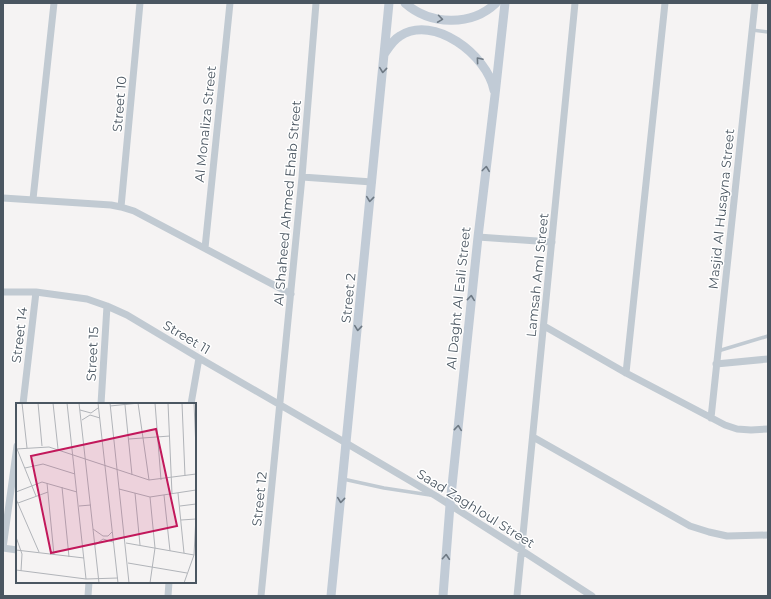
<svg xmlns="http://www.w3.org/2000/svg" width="771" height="599" font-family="Montserrat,sans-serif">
  <rect width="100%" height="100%" fill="#f5f3f3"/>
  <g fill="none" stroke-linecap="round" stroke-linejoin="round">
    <path stroke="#c1cad2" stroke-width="3.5" d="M752 30 768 32
      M718 351 768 336
      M343 479 384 488 430 495"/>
    <path stroke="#c1cad2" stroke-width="7" d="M302 177 372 182
      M3 198 111 205 121 207 134 211 291 294
      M33 199 54 3
      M121 207 140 3
      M478 237 552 242
      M205 248 230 3
      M3 292H36L87 299 107 306 127 315 199 358 346 443 436 496 521 550 592 596
      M544 326 626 373 725 425 737 429 751 430 768 429
      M716 364 768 359
      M626 373 665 3
      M23 404 36 292
      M101 404 107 306
      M191 404 199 358
      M711 418 755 3
      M533 437 690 526 709 532 727 536 768 535
      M3 548 17 446
      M3 548 17 550
      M88 596 89 582
      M168 596 169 582
      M261 596 302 177 316 3
      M517 596 575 3"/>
    <path stroke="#c1cbd6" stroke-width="9" d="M405 3C430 25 471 27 496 3
      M385 53C389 47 393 40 400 36 434 14 487 55 494 90
      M331 596 389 3
      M443 596 450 505 478 237 495 95 505 3"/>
  </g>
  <defs><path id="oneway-chevron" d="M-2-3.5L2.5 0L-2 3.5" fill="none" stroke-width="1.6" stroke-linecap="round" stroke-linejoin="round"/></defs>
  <g stroke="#6e7984">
    <use href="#oneway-chevron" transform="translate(440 19) rotate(8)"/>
    <use href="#oneway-chevron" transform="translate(479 60) rotate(-130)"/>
    <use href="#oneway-chevron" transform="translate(383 70) rotate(96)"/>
    <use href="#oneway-chevron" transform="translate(486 169) rotate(-83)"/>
    <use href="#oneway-chevron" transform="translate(370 199) rotate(96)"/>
    <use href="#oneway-chevron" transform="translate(471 298) rotate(-84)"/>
    <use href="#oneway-chevron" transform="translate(358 328) rotate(96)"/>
    <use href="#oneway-chevron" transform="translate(458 428) rotate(-84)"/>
    <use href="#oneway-chevron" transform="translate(341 500) rotate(96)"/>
    <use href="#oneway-chevron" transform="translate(446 557) rotate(-86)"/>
  </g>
  <g text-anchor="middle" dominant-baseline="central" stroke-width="3" stroke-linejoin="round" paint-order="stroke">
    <g font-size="13" fill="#4a5661" stroke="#fff">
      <text transform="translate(119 104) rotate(-85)">Street 10</text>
      <text transform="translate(205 124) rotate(-84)">Al Monaliza Street</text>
      <text transform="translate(287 203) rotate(-85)">Al Shaheed Ahmed Ehab Street</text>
      <text transform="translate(721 209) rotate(-84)">Masjid Al Husayna Street</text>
      <text transform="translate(537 275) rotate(-84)">Lamsah Aml Street</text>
      <text transform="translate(348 298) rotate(-84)">Street 2</text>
      <text transform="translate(458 298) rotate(-84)">Al Daght Al Eali Street</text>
      <text transform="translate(19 335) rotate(-83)">Street 14</text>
      <text transform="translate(187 337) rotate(31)">Street 11</text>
      <text transform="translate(92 354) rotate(-87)">Street 15</text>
      <text transform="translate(259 499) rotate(-84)">Street 12</text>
      <text transform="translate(476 508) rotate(32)">Saad Zaghloul Street</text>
    </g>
  </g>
  <g transform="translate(16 403)">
    <rect width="180" height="180" fill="#f5f3f3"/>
    <path fill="none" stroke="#b1b4b9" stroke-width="1" d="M6 0 11 45M22 0 26 43M37 0 42 46M51 0 70 176M63 0 83 180M82 0 102 180M94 0 113 180M122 0 133 77M139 0 145 77M152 0 156 91M166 0 169 73M178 0 180 46M109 2 116 72M94 3 123 0M64 7 75 10 82 5M66 17 74 12 84 15M113 36 154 33M0 46 33 44 133 77 180 71M1 46 20 93M9 65 27 61 59 71M31 80 38 152M46 84 53 154M103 86 134 94 180 87M0 89 26 79 61 89M119 90 124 142M162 90 168 150M148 92 154 148M134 94 139 145 134 180M0 96 23 149M2 100 32 89M63 103 75 102M164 103 180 101M165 117 180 116M77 126 87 133H92L96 129M0 134 6 151 5 168M110 140 178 152M79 142 87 136 97 139M0 147 68 155M112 160 171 170M0 167 70 176 102 175M168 180 178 152 180 113"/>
    <path fill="#c2185b" fill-opacity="0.15" stroke="#c2185b" stroke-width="2" d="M140 26 161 123 35 150 15 53Z"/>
    <rect width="180" height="180" fill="none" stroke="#4a5661" stroke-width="2"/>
  </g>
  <rect width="771" height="599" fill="none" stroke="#4a5661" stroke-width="8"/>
</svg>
